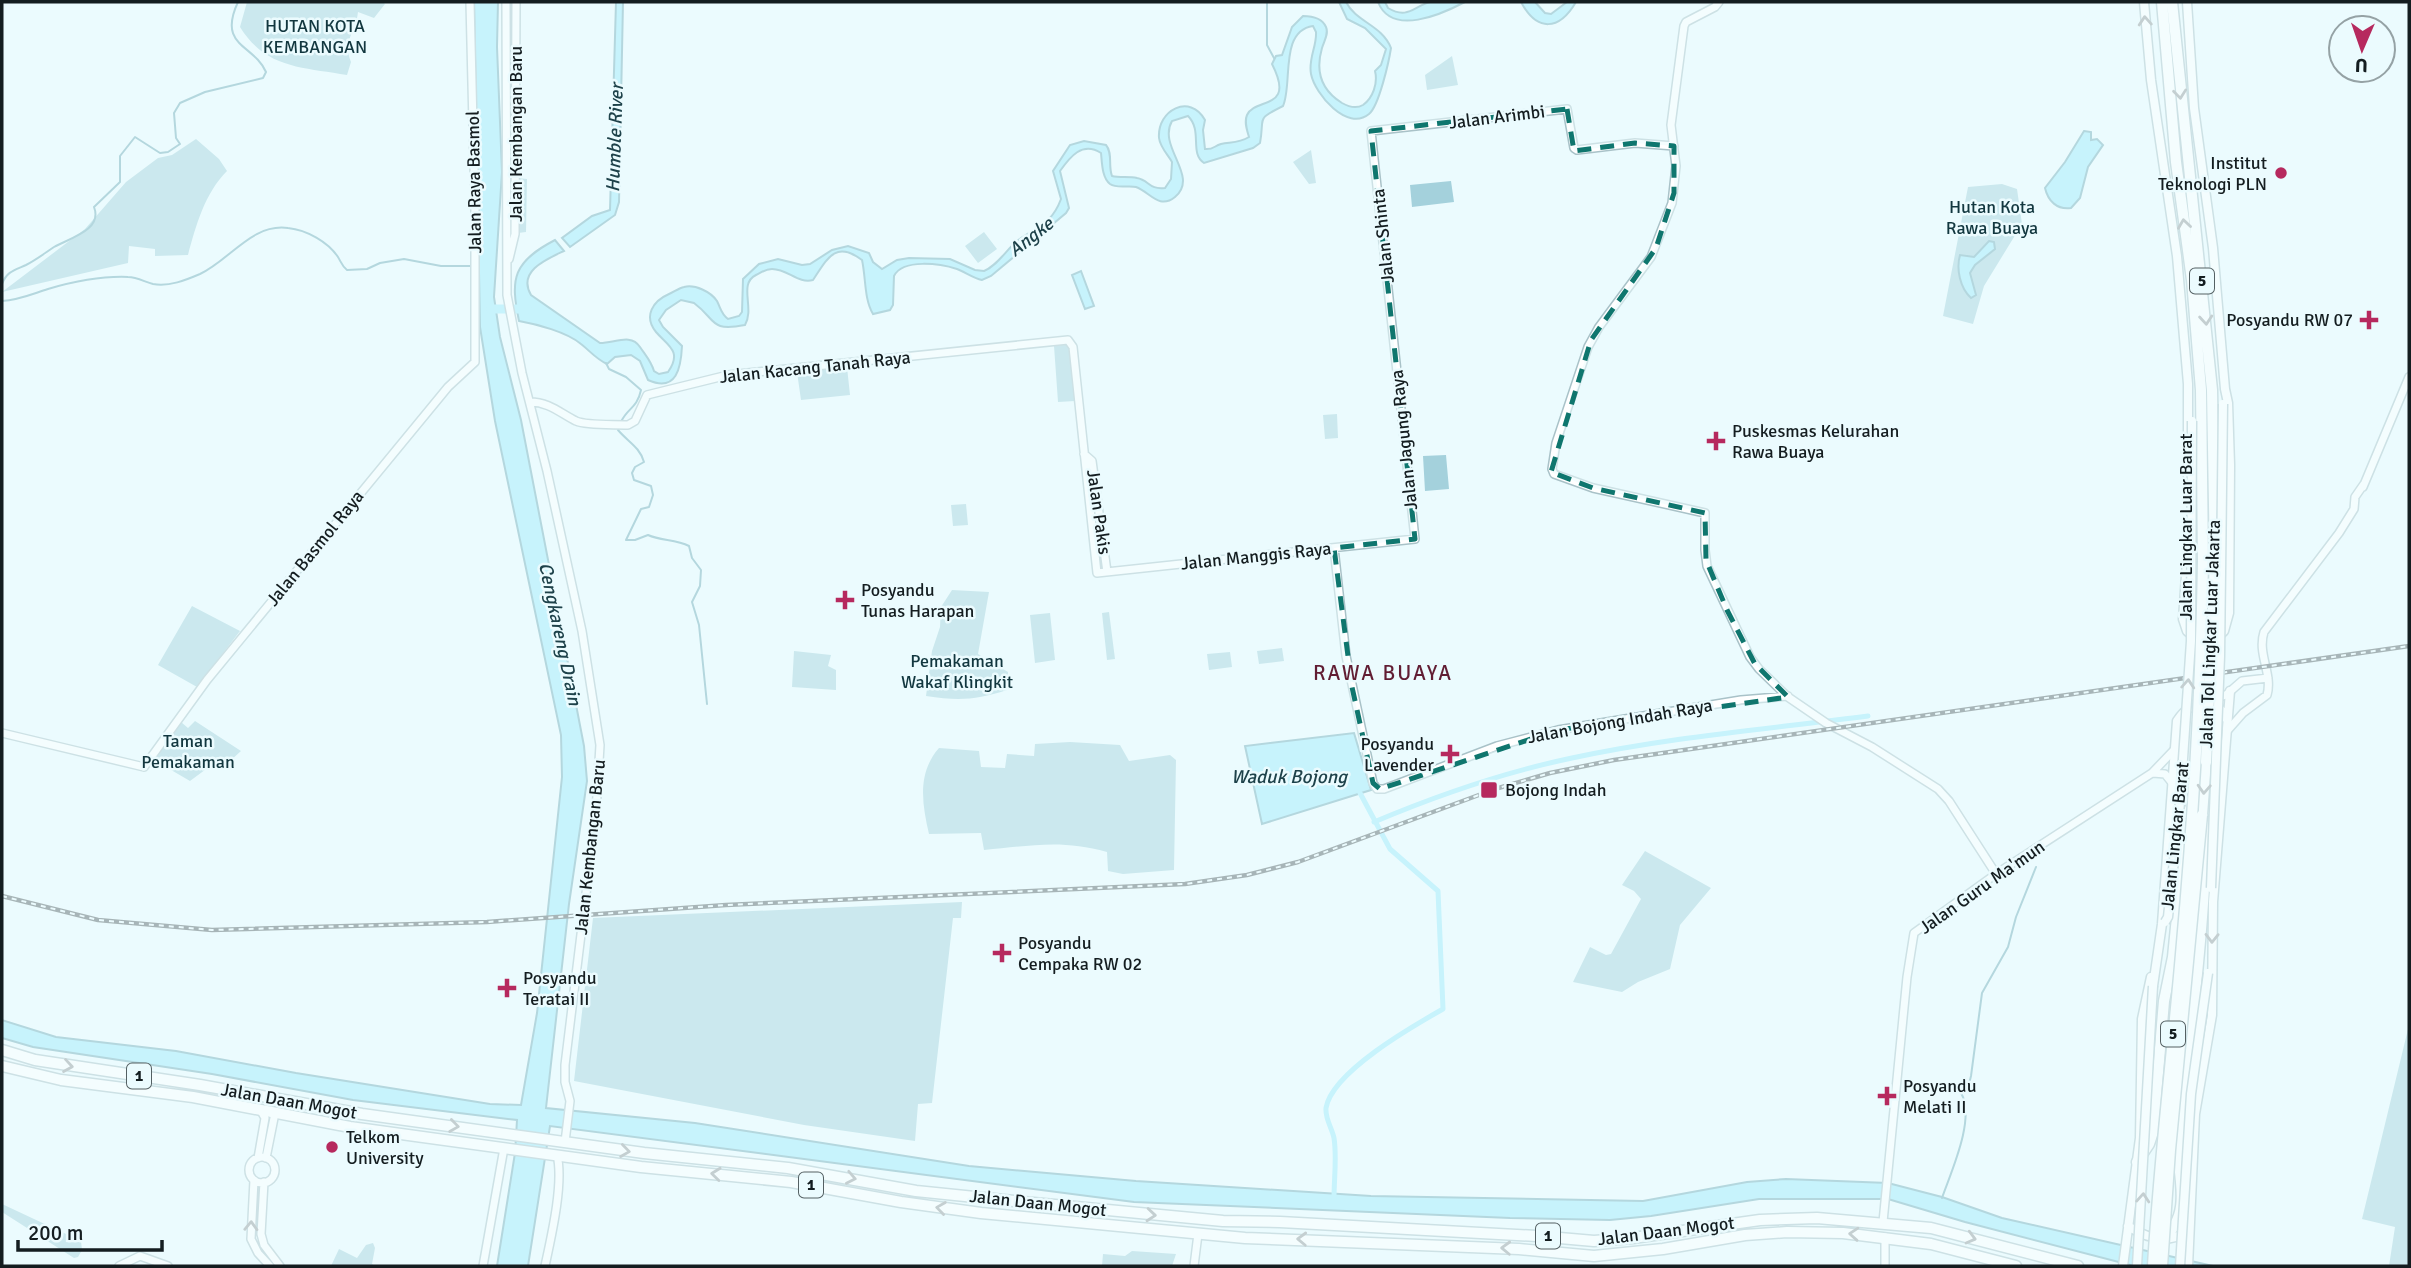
<svg xmlns="http://www.w3.org/2000/svg" width="2411" height="1268" font-family="Signika,sans-serif">
  <rect width="100%" height="100%" fill="#ebfbfe"/>
  <path fill="#a4d1dc" d="M247 2H383L385 4 374 18 358 12C356 33 342 40 351 62L347 75C303 67 266 69 240 27Z
    M1452 56 1458 85 1427 90 1425 75Z
    M196 139 219 159 227 171C205 193 196 225 188 255L155 256V249L129 246 128 263 2 292 85 229 126 182 158 158 172 155Z
    M1311 150 1316 183 1309 184 1293 162Z
    M517 178 527 179 526 232 518 233Z
    M1451 181 1454 202 1412 207 1410 185Z
    M2002 184 2017 189 2022 224 1984 286 1973 324 1943 316 1968 187Z
    M984 232 997 249 978 263 965 246Z
    M1076 343 1079 392 1075 401 1058 402 1054 346Z
    M847 367 850 395 801 400 797 372Z
    M1337 414 1338 438 1325 439 1323 415Z
    M1446 455 1449 489 1425 491 1423 456Z
    M966 504 968 525 953 526 951 505Z
    M952 590 989 592 978 654 1008 672 1007 690C976 700 959 701 926 696L932 651 940 627 941 607Z
    M192 606 240 631 197 687 158 665Z
    M1109 612 1115 659 1107 660 1102 613Z
    M1050 613 1055 660 1035 663 1030 615Z
    M1282 648 1284 661 1259 664 1257 651Z
    M794 651 831 655 828 666 836 670V690L792 687Z
    M1230 652 1232 667 1209 670 1207 654Z
    M195 721 241 751 230 761H217L190 781 154 760 181 722 188 728Z
    M1070 742 1120 745 1129 761 1170 755 1176 760 1174 870 1123 874 1108 871 1107 852C1061 839 1030 846 984 850L981 833 929 834C922 804 917 773 939 748L979 751 981 767 1005 768 1007 754 1034 756 1035 744Z
    M1645 851 1711 888 1680 925 1670 969 1638 982 1622 992 1573 982 1590 947 1606 955 1611 954 1641 899 1634 891 1622 885Z
    M962 902 961 918H953L932 1103 918 1104 915 1141 804 1125 574 1081 593 918Z
    M2409 1025V1266H2389L2395 1227 2362 1219Z
    M2 1204 81 1241 82 1250 78 1257 74 1258 2 1212Z
    M373 1243 375 1248 372 1264 375 1266H331L339 1249 357 1258 366 1245Z
    M1132 1251 1176 1254 1172 1266H1102L1103 1254 1125 1256Z"/>
  <path fill="#9be8fa" stroke="#72abb9" stroke-width="2" d="M474 2H498L497 47 502 172 494 297 500 337 521 420 584 746 587 781 569 904 546 1108 695 1123 969 1166 1136 1181 1371 1196 1643 1201 1747 1182 1786 1179 1888 1183 1942 1197 2002 1218 2213 1266H2134L1965 1222 1888 1199H1759L1651 1216 1610 1220 1510 1218 1134 1202 550 1126 528 1266H497L515 1153 517 1120 353 1100 212 1074 33 1047 2 1038V1020L56 1037 176 1051 296 1073 490 1104 521 1105 537 1013 562 777 561 735 495 421 480 327Z
    M616 2H623L619 202 615 215 570 247 562 238 592 216 610 210Z
    M1339 2H1346C1356 22 1382 25 1391 48 1389 61 1379 106 1369 114 1347 132 1315 94 1311 74 1308 59 1317 46 1316 32L1313 26C1279 31 1293 84 1283 106 1255 120 1265 116 1260 143L1253 148 1204 163C1189 153 1203 131 1188 116L1172 121C1157 147 1200 176 1175 197 1159 210 1150 192 1136 187 1128 185 1117 189 1110 184 1102 178 1102 163 1101 153 1082 141 1070 157 1060 171L1069 208 1066 213 991 276 982 280C973 278 965 272 957 269 941 264 903 258 894 276L893 305 890 310 873 314C864 299 866 278 862 260 835 240 827 259 813 280 798 284 788 269 772 269 765 269 762 272 756 275 738 284 755 308 745 325 709 332 717 320 694 303L681 300 666 310 659 320 663 327 682 346C681 367 677 393 648 380L640 361 631 355 615 357 607 364C596 359 590 351 581 344 567 332 536 324 519 321 510 278 513 262 555 240L564 251C547 259 517 271 531 295L600 343C615 343 631 333 640 347 646 356 651 361 654 371L659 374 668 372C683 351 667 345 656 332 643 316 653 301 669 294 674 292 679 288 684 287 695 284 711 292 717 301 721 309 721 314 728 319L739 316 742 312 743 279 759 264 778 259 802 265 810 264 832 250 848 246 869 253 873 262 882 269 897 260 909 258 950 259 975 270 984 271C998 265 1006 250 1017 241 1035 227 1051 226 1061 199L1053 171 1070 145 1084 141 1106 145C1113 153 1108 166 1112 176 1120 178 1129 176 1137 178 1149 180 1149 190 1165 188L1171 179 1172 162C1168 155 1160 147 1159 138 1157 110 1190 93 1205 120L1203 130 1205 149C1213 150 1214 146 1221 144 1232 142 1239 143 1249 137 1247 130 1244 122 1247 115 1255 97 1296 111 1272 64L1276 56 1282 55 1292 27 1303 16C1312 16 1322 18 1326 27 1329 34 1324 41 1322 48 1315 72 1321 90 1342 103 1349 107 1356 109 1363 105 1373 98 1378 83 1375 71L1381 65 1386 49 1365 28 1347 19Z
    M1378 2H1385L1388 8C1408 20 1414 6 1430 2 1441 0 1454 2 1465 2 1442 14 1392 37 1378 2Z
    M1521 2H1535L1545 13 1551 14 1567 2H1576C1559 31 1537 32 1521 2Z
    M2084 131 2091 132V140L2097 139 2103 145 2088 167 2080 198 2071 208C2057 210 2048 201 2045 188L2065 162Z
    M1989 241 1994 242 1995 249 1975 265 1970 273 1976 295 1971 298C1960 288 1956 269 1960 255L1974 257Z
    M1081 271 1094 306 1085 309 1072 275Z
    M1354 733 1371 790 1262 824 1245 746Z"/>
  <g fill="none" stroke-linecap="round" stroke-linejoin="round">
    <path stroke="#72abb9" stroke-width="2" d="M1267 2V45L1274 58
      M2 284C7 271 15 270 26 265 36 260 45 253 54 247 70 238 103 230 94 207L120 182V156L135 137 160 153 168 152 180 144 176 138 174 113 180 103 205 92 263 78 266 72C254 44 217 47 238 2
      M2 301C19 300 32 294 48 289 72 282 103 276 128 277 137 277 145 282 153 284 169 287 186 280 200 274 230 260 252 223 288 228 307 230 328 242 338 257 341 262 342 266 347 270L367 269 380 263 404 259 441 266H471
      M606 363 609 369 626 377 641 390C637 409 627 408 621 422
      M619 427 618 430C627 441 640 447 644 462L635 467 632 473 634 480 651 486 653 495 649 507 641 509 626 540H635L648 535C661 541 676 539 689 546L692 558 701 570 700 586 692 602 699 625 707 704
      M1942 1198C1951 1172 1976 1118 1961 1093L1968 1088 1971 1076 1982 993 2008 947 2016 917 2036 867"/>
    <path stroke="#9be8fa" stroke-width="5" d="M1374 822C1438 795 1505 772 1572 758 1669 737 1769 729 1868 716
      M1334 1198C1334 1179 1337 1157 1334 1138 1332 1128 1325 1119 1326 1108 1332 1072 1413 1026 1443 1009L1438 891 1390 849 1360 793"/>
    <path stroke="#9be8fa" stroke-width="9" d="M491 309H527"/>
    <g stroke="#a9c2c8" stroke-width="10">
      <path id="secondary" d="M506 2 507 295 522 373 547 471 582 631 600 745 596 812 565 1065V1082L570 1101 565 1142
        M1719 2 1715 7 1686 22 1684 26 1671 125 1676 166 1672 203 1651 257 1599 327 1588 347 1556 443 1552 469 1554 474 1593 488 1705 513V550L1707 566 1750 657 1759 669 1788 697 1826 723 1872 747 1938 789 1949 801 1996 874
        M509 259 515 234 516 2
        M530 402C549 402 560 413 576 421 588 426 614 424 628 425L635 421 647 395 728 375 1068 340 1073 347 1097 573 1415 539 1371 131 1567 109 1574 148 1577 150 1635 143 1674 146
        M1084 454 1092 461 1107 572
        M2363 487 2409 377
        M1334 548 1346 656 1373 783 1377 789H1384L1497 746 1558 730 1741 700 1788 696
        M2204 702 2226 695 2242 681 2268 678
        M2228 730 2243 713 2267 695C2273 674 2257 654 2264 632L2339 533 2354 509 2355 497 2364 484
        M2 733 144 767 207 680 448 387 475 362V207L470 2
        M2153 773 2165 774 2173 784
        M249 1170a13 13 0 1 1 26 0a13 13 0 1 1-26 0Z
        M258 1158 265 1118 261 1111
        M266 1158 275 1113
        M254 1180 251 1239 258 1253 270 1266
        M264 1182 261 1234 264 1245 280 1266
        M1883 1222 1907 977 1914 933 1996 874 2152 773 2175 749
        M1885 1237V1266
        M119 1266 140 1256 168 1266
        M483 1266 504 1148
        M545 1266C551 1238 564 1183 557 1155
        M1194 1266 1198 1234"/>
    </g>
    <g stroke="#a9c2c8" stroke-width="11">
      <path id="primary" d="M2144 2 2151 80 2177 256 2188 384V488
        M2187 2 2194 108 2213 248 2225 389 2228 403 2230 465 2229 613 2224 631 2218 637
        M2188 547 2183 619 2187 631 2195 638
        M2153 986 2162 924 2177 721C2191 700 2216 693 2227 720
        M2128 1226C2146 1238 2167 1244 2187 1232
        M2123 1266 2140 1138 2142 1019 2151 977
        M2188 1266 2195 1114 2212 1015 2213 902 2230 691"/>
    </g>
    <g stroke="#a9c2c8" stroke-width="13">
      <path id="highway" d="M2162 2 2176 162 2192 280 2201 390 2203 561
        M2172 2 2212 390 2215 561
        M2 1050 35 1060 200 1085 362 1114 644 1153 788 1168 916 1191 1014 1201 1223 1221 1280 1222 1537 1236 1594 1241 1633 1238 1760 1220 1817 1218 1931 1228 2078 1266
        M2 1066 61 1080 193 1097 350 1127 641 1167 791 1182 901 1202 981 1213 1245 1238 1519 1249 1594 1256 1663 1249 1745 1235 1787 1232 1843 1233 1931 1244 2016 1266
        M2137 1162 2149 1144 2153 1132 2164 1001 2173 957 2187 817 2191 806
        M2161 1239C2189 1221 2182 1187 2178 1157 2181 1114 2217 833 2202 815L2206 762"/>
    </g>
    <use href="#secondary" stroke="#fff" stroke-width="7"/>
    <use href="#primary" stroke="#fff" stroke-width="8"/>
    <use href="#highway" stroke="#fff" stroke-width="10"/>
    <g stroke="#566164" stroke-width="4.5">
      <path id="rail" d="M2 896 98 920 212 930 487 922 726 905 1185 884 1247 875 1298 862 1495 789 1550 773 1614 760 2409 646"/>
    </g>
    <use href="#rail" stroke="#ebfbfe" stroke-width="2" stroke-dasharray="5" stroke-linecap="butt"/>
    <g stroke="#a9c2c8" stroke-width="11" stroke-linecap="butt">
      <path id="primary-bridge" d="M2211 888 2220 656 2223 404
        M2165 922 2168 917 2180 803 2191 641 2192 421
        M2137 1266 2153 986
        M2180 1266 2191 1094 2208 973"/>
    </g>
    <g stroke="#a9c2c8" stroke-width="13" stroke-linecap="butt">
      <path id="highway-bridge" d="M2206 762 2215 561
        M2153 1266C2159 1162 2172 1058 2181 954 2193 823 2201 692 2203 561
        M2162 1266 2170 1150 2202 815"/>
    </g>
    <use href="#primary-bridge" stroke="#fff" stroke-width="8"/>
    <use href="#highway-bridge" stroke="#fff" stroke-width="10"/>
  </g>
  <defs><path id="oneway-chevron" d="M-2-3.5L2.5 0L-2 3.5" fill="none" stroke-width="1.6" stroke-linecap="round" stroke-linejoin="round" transform="scale(1.75)"/></defs>
  <g stroke="#95999b">
    <use href="#oneway-chevron" transform="translate(2145 21) rotate(-94)"/>
    <use href="#oneway-chevron" transform="translate(2180 94) rotate(84)"/>
    <use href="#oneway-chevron" transform="translate(2184 224) rotate(-98)"/>
    <use href="#oneway-chevron" transform="translate(2206 320) rotate(85)"/>
    <use href="#oneway-chevron" transform="translate(2188 684) rotate(-86)"/>
    <use href="#oneway-chevron" transform="translate(2204 789) rotate(93)"/>
    <use href="#oneway-chevron" transform="translate(2212 938) rotate(91)"/>
    <use href="#oneway-chevron" transform="translate(68 1066) rotate(9)"/>
    <use href="#oneway-chevron" transform="translate(454 1126) rotate(8)"/>
    <use href="#oneway-chevron" transform="translate(625 1151) rotate(8)"/>
    <use href="#oneway-chevron" transform="translate(716 1174) rotate(-174)"/>
    <use href="#oneway-chevron" transform="translate(851 1178) rotate(11)"/>
    <use href="#oneway-chevron" transform="translate(2143 1198) rotate(-86)"/>
    <use href="#oneway-chevron" transform="translate(941 1208) rotate(-172)"/>
    <use href="#oneway-chevron" transform="translate(1151 1215) rotate(5)"/>
    <use href="#oneway-chevron" transform="translate(251 1226) rotate(-88)"/>
    <use href="#oneway-chevron" transform="translate(1854 1234) rotate(-176)"/>
    <use href="#oneway-chevron" transform="translate(1971 1238) rotate(15)"/>
    <use href="#oneway-chevron" transform="translate(1302 1239) rotate(-178)"/>
    <use href="#oneway-chevron" transform="translate(1506 1248) rotate(-178)"/>
  </g>
  <path d="M0 0H2411V1268H0ZM1567 109 1574 151 1635 143 1674 146V193L1656 248 1591 340 1551 472 1593 488 1705 513 1706 560 1727 610 1755 664 1788 697 1558 730 1380 789 1373 783 1352 687 1334 548 1415 539 1371 131Z" fill="#ebfbfe" fill-opacity=".55" fill-rule="evenodd"/>
  <path fill="none" stroke="#0f766e" stroke-width="5" stroke-dasharray="14 9" stroke-linejoin="round" d="M1567 109 1574 151 1635 143 1674 146V193L1656 248 1591 340 1551 472 1593 488 1705 513 1706 560 1727 610 1755 664 1788 697 1558 730 1380 789 1373 783 1352 687 1334 548 1415 539 1371 131Z"/>
  <g fill="#b6295e" stroke="#ebfbfe" stroke-width="2.5">
    <circle cx="2281" cy="173" r="7"/>
    <path d="M2365.5 309.5h7v7h7v7h-7v7h-7v-7h-7v-7h7z"/>
    <path d="M1712.5 430.5h7v7h7v7h-7v7h-7v-7h-7v-7h7z"/>
    <path d="M841.5 589.5h7v7h7v7h-7v7h-7v-7h-7v-7h7z"/>
    <path d="M1446.5 743.5h7v7h7v7h-7v7h-7v-7h-7v-7h7z"/>
    <rect x="1480" y="781" width="18" height="18" rx="3.5"/>
    <path d="M998.5 942.5h7v7h7v7h-7v7h-7v-7h-7v-7h7z"/>
    <path d="M503.5 977.5h7v7h7v7h-7v7h-7v-7h-7v-7h7z"/>
    <path d="M1883.5 1085.5h7v7h7v7h-7v7h-7v-7h-7v-7h7z"/>
    <circle cx="332" cy="1147" r="7"/>
  </g>
  <g text-anchor="middle" dominant-baseline="central" stroke-width="5" stroke-linejoin="round" paint-order="stroke">
    <g fill="#ebfbfe" stroke="#546063" stroke-width="2">
      <rect x="2190" y="268.5" width="24" height="25" rx="5"/>
      <rect x="2161" y="1021.5" width="24" height="25" rx="5"/>
      <rect x="127" y="1063.5" width="24" height="25" rx="5"/>
      <rect x="799" y="1172.5" width="24" height="25" rx="5"/>
      <rect x="1536" y="1223.5" width="24" height="25" rx="5"/>
    </g>
    <g font-size="16" font-weight="bold" fill="#141d20">
      <text x="2202" y="281">5</text>
      <text x="2173" y="1034">5</text>
      <text x="139" y="1076">1</text>
      <text x="811" y="1185">1</text>
      <text x="1548" y="1236">1</text>
    </g>
    <g font-size="18" fill="#12373f" stroke="#ebfbfe">
      <text x="315" y="26">HUTAN KOTA<tspan x="315" dy="21">KEMBANGAN</tspan></text>
      <text x="1992" y="207">Hutan Kota<tspan x="1992" dy="21">Rawa Buaya</tspan></text>
      <text x="957" y="661">Pemakaman<tspan x="957" dy="21">Wakaf Klingkit</tspan></text>
      <text x="188" y="741">Taman<tspan x="188" dy="21">Pemakaman</tspan></text>
    </g>
    <g font-size="18" fill="#141d20" stroke="#ebfbfe">
      <text transform="translate(1497 117) rotate(-7)">Jalan Arimbi</text>
      <text transform="translate(516 134) rotate(-90)">Jalan Kembangan Baru</text>
      <text transform="translate(474 182) rotate(-91)">Jalan Raya Basmol</text>
      <text transform="translate(1383 236) rotate(-96)">Jalan Shinta</text>
      <text transform="translate(815 367) rotate(-6)">Jalan Kacang Tanah Raya</text>
      <text transform="translate(1404 440) rotate(-96)">Jalan Jagung Raya</text>
      <text transform="translate(1099 512) rotate(82)">Jalan Pakis</text>
      <text transform="translate(2186 527) rotate(-90)">Jalan Lingkar Luar Barat</text>
      <text transform="translate(315 548) rotate(-51)">Jalan Basmol Raya</text>
      <text transform="translate(1256 556) rotate(-6)">Jalan Manggis Raya</text>
      <text transform="translate(2210 634) rotate(-88)">Jalan Tol Lingkar Luar Jakarta</text>
      <text transform="translate(1620 721) rotate(-10)">Jalan Bojong Indah Raya</text>
      <text transform="translate(2175 836) rotate(-84)">Jalan Lingkar Barat</text>
      <text transform="translate(590 847) rotate(-84)">Jalan Kembangan Baru</text>
      <text transform="translate(1982 887) rotate(-35)">Jalan Guru Ma'mun</text>
      <text transform="translate(289 1101) rotate(10)">Jalan Daan Mogot</text>
      <text transform="translate(1038 1203) rotate(6)">Jalan Daan Mogot</text>
      <text transform="translate(1666 1231) rotate(-7)">Jalan Daan Mogot</text>
    </g>
    <g font-size="18" fill="#141d20" stroke="#ebfbfe" text-anchor="start">
      <text x="2267" y="163" text-anchor="end">Institut<tspan x="2267" dy="21">Teknologi PLN</tspan></text>
      <text x="2353" y="320" text-anchor="end">Posyandu RW 07</text>
      <text x="1732" y="431">Puskesmas Kelurahan<tspan x="1732" dy="21">Rawa Buaya</tspan></text>
      <text x="861" y="590">Posyandu<tspan x="861" dy="21">Tunas Harapan</tspan></text>
      <text x="1434" y="744" text-anchor="end">Posyandu<tspan x="1434" dy="21">Lavender</tspan></text>
      <text x="1505" y="790">Bojong Indah</text>
      <text x="1018" y="943">Posyandu<tspan x="1018" dy="21">Cempaka RW 02</tspan></text>
      <text x="523" y="978">Posyandu<tspan x="523" dy="21">Teratai II</tspan></text>
      <text x="1903" y="1086">Posyandu<tspan x="1903" dy="21">Melati II</tspan></text>
      <text x="346" y="1137">Telkom<tspan x="346" dy="21">University</tspan></text>
    </g>
    <g font-size="19" font-style="italic" fill="#1e424a" stroke="#ebfbfe">
      <text transform="translate(615 138) rotate(-88)">Humble River</text>
      <text transform="translate(1031 237) rotate(-38)">Angke</text>
      <text transform="translate(560 634) rotate(78)">Cengkareng Drain</text>
      <text x="1289" y="777">Waduk Bojong</text>
    </g>
    <g font-size="21" letter-spacing="2" fill="#611d33" stroke="#ebfbfe">
      <text x="1383" y="673">RAWA BUAYA</text>
    </g>
  </g>
  <rect width="2411" height="1268" fill="none" stroke="#141d20" stroke-width="7"/>
  <g transform="translate(2362 49) rotate(182)"><circle r="33" fill="#ebfbfe" stroke="#95a2a5" stroke-width="2"/>
  <path d="M0-5L12 26L0 18L-12 26Z" fill="#b6295e"/>
  <text y="-10" font-size="19" font-weight="bold" text-anchor="middle" fill="#141d20">U</text>
  </g>
  <path d="M18 1240v10h144v-10" fill="none" stroke="#141d20" stroke-width="3.5"/>
  <text x="28" y="1240" font-size="21" fill="#141d20" stroke="#ebfbfe" stroke-width="5" paint-order="stroke">200 m</text>
</svg>
